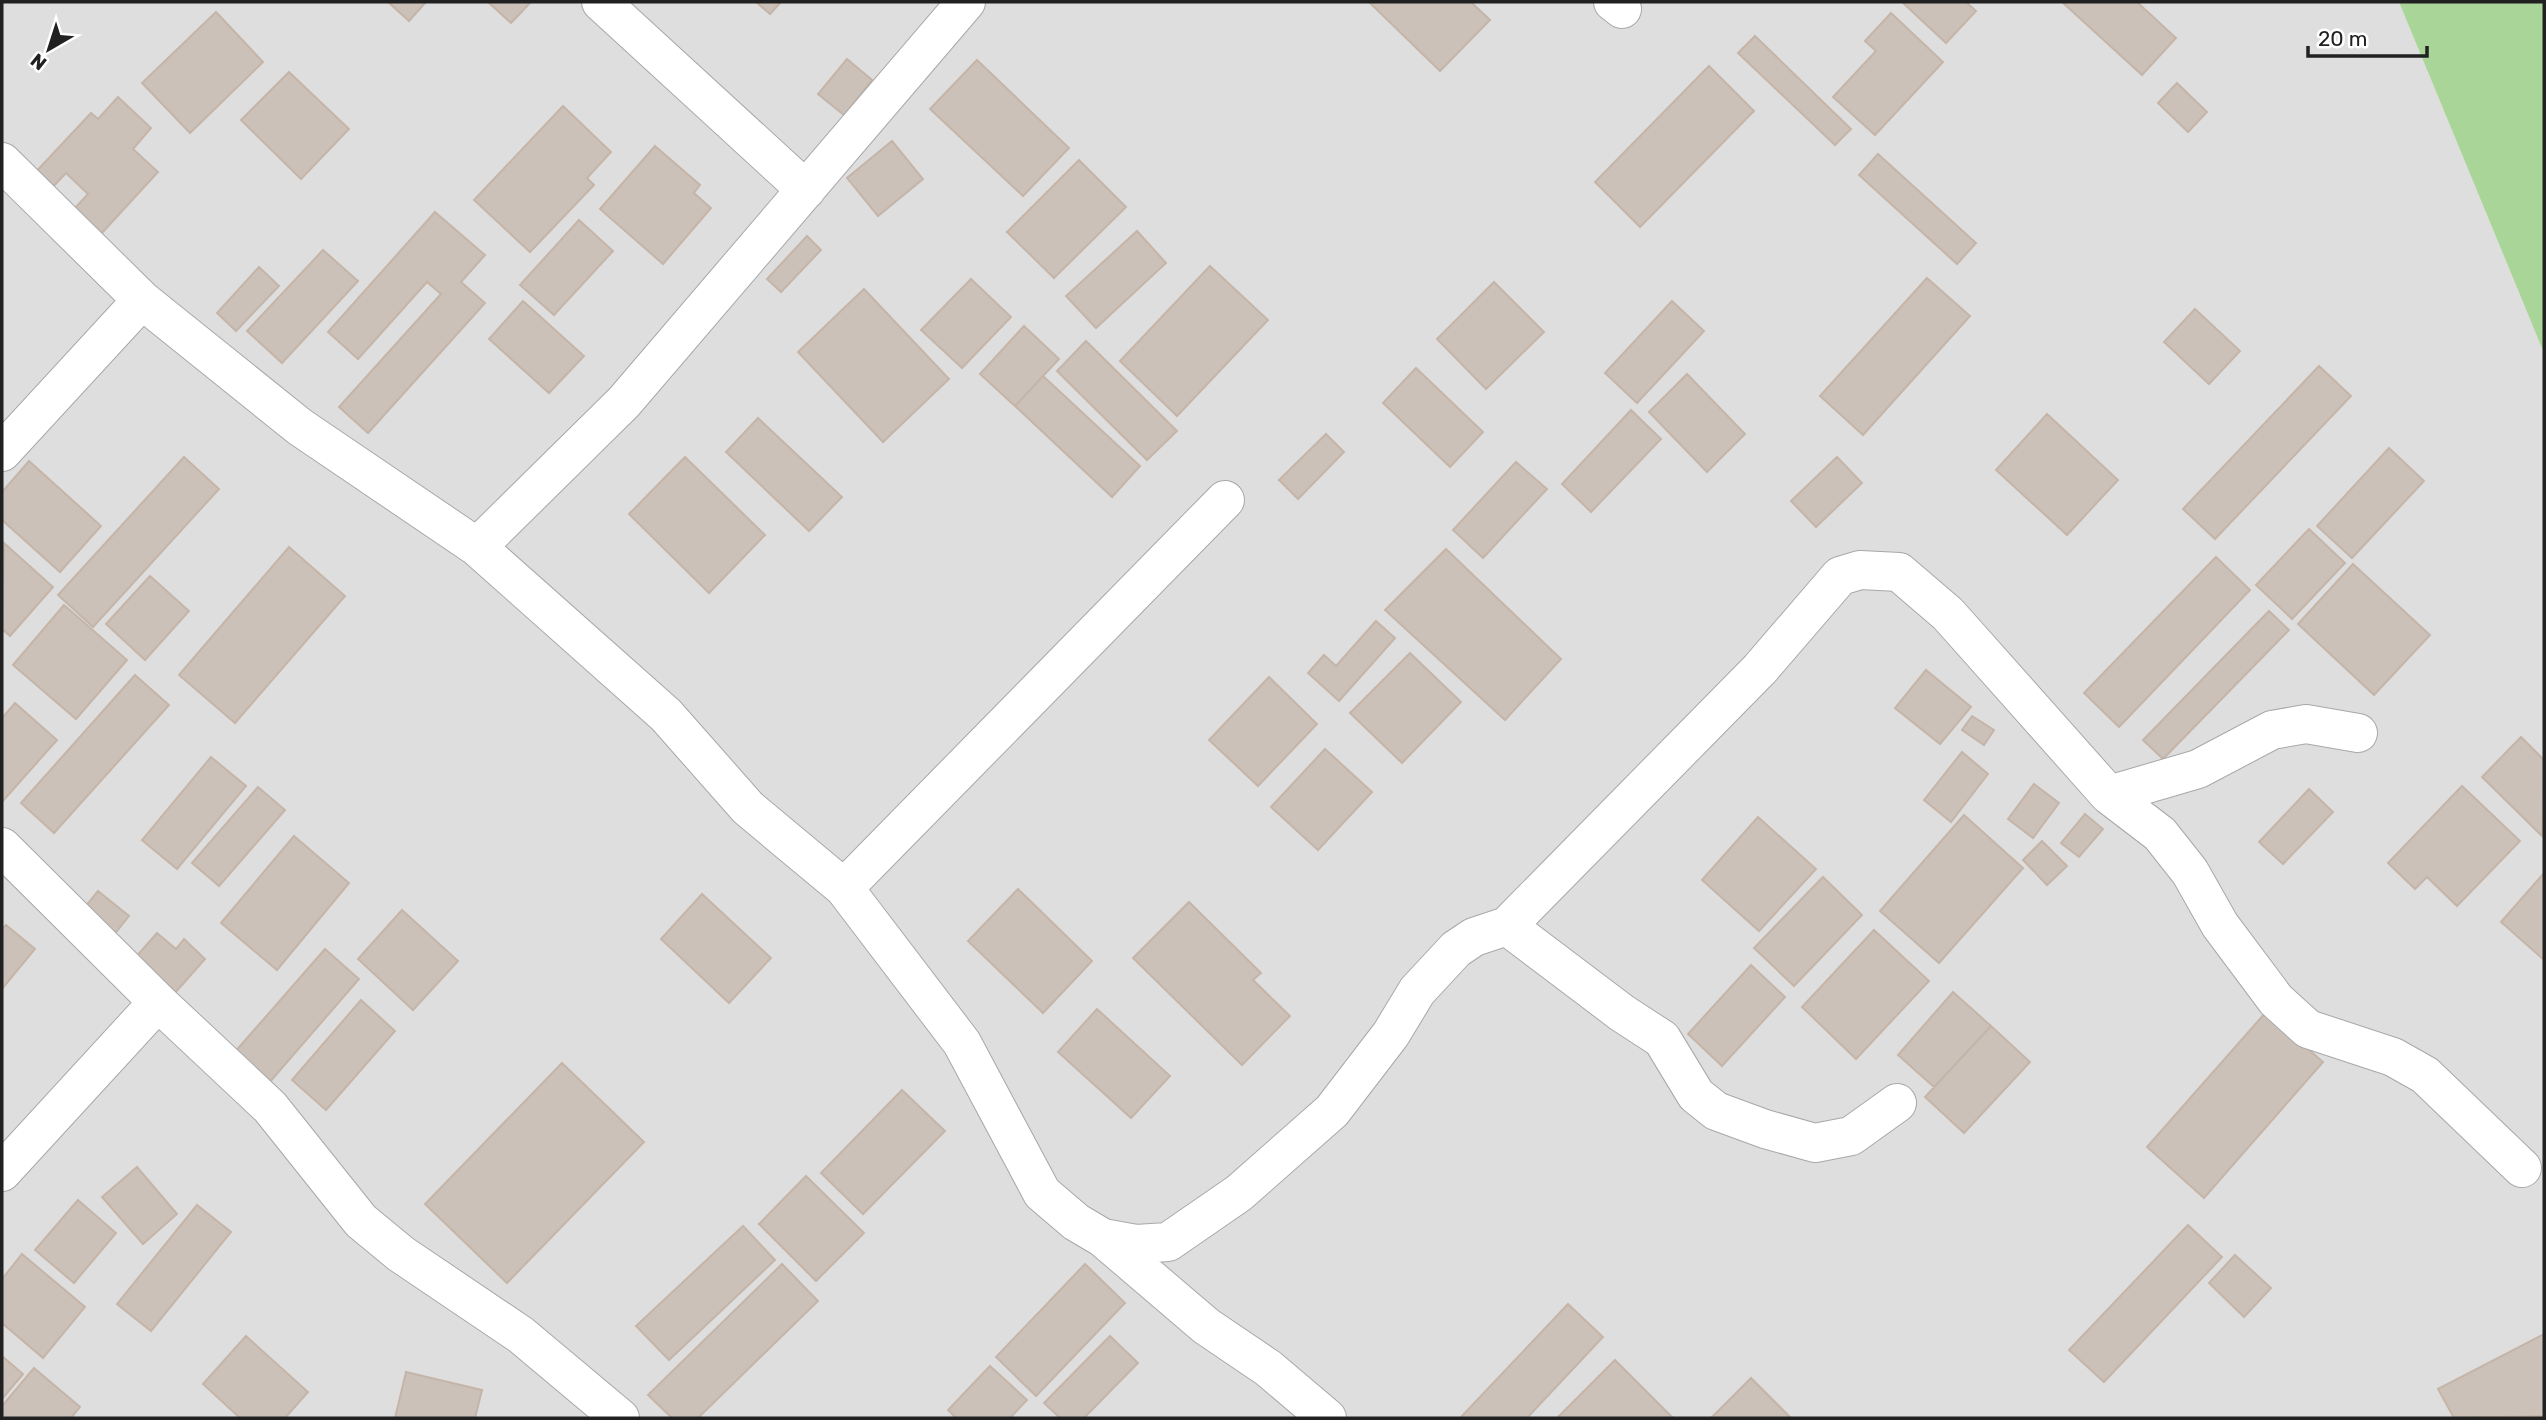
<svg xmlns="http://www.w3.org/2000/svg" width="2546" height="1420" font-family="Rubik,sans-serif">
  <rect width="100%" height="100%" fill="#f2eee7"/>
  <path fill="#dfdede" d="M2 2H2399L2544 353V1418H2Z"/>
  <path fill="#aad598" d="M2399 2H2544V353Z"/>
  <path fill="#cbc1b9" stroke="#c5b5a8" stroke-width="2" d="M388 2H426L409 21Z
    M488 2H531L511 23Z
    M756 2H781L770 14Z
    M1369 2H1471L1490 20 1440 71Z
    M1902 2H1966L1976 11 1946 43Z
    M2062 2H2137L2176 38 2142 75Z
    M216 12 263 62 190 133 142 83Z
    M1891 13 1943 62 1875 135 1833 97 1876 51 1865 41Z
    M1755 36 1851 129 1835 145 1738 53Z
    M847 59 872 80 844 115 818 94Z
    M977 60 1069 148 1023 196 930 109Z
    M1709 66 1754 111 1640 227 1595 182Z
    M289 72 349 129 301 179 241 120Z
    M2177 83 2207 112 2188 132 2158 103Z
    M118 97 151 128 133 149 158 172 101 234 74 209 88 194 66 173 49 191 32 176 91 113 98 119Z
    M563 106 611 152 587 178 594 185 530 252 474 200Z
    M892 141 923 179 878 216 847 178Z
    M655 146 700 185 694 193 711 208 663 264 600 209Z
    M1878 154 1976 243 1957 264 1859 175Z
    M1079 160 1126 207 1054 278 1007 232Z
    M435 212 485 255 461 282 485 303 368 433 339 407 441 294 427 282 358 359 328 332Z
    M579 220 613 251 554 315 520 285Z
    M1137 231 1166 263 1096 328 1066 296Z
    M807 236 821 250 781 292 767 279Z
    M323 250 358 281 282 363 247 331Z
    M1210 266 1268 320 1177 416 1120 361Z
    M259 267 279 286 236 331 217 313Z
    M1927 278 1970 316 1863 435 1820 396Z
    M971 279 1011 317 962 368 921 330Z
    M1494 282 1544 332 1486 389 1437 339Z
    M864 289 949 379 883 442 798 352Z
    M523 301 584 356 549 393 489 339Z
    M1672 301 1704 331 1637 403 1605 373Z
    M2195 309 2240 351 2209 384 2164 342Z
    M1024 326 1059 359 1015 406 980 374Z
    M1086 341 1177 431 1147 460 1057 371Z
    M2319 366 2351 396 2215 539 2183 509Z
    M1416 368 1483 432 1450 467 1383 403Z
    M1687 374 1745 434 1707 472 1649 412Z
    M1043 376 1140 466 1112 497 1015 406Z
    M1631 410 1661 439 1591 512 1562 484Z
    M2047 414 2118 480 2067 535 1996 470Z
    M758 418 842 497 809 531 726 452Z
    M1326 434 1344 452 1298 499 1279 480Z
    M2389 448 2424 481 2352 558 2317 526Z
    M184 457 219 489 93 627 58 595Z
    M685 457 765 535 709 593 629 514Z
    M1837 457 1862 483 1816 527 1791 501Z
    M29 461 101 526 60 572 2 520V492Z
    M1516 462 1547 489 1483 558 1453 530Z
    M2309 529 2345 563 2292 619 2256 585Z
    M4 543 53 587 10 636 2 629Z
    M289 547 345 596 235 723 179 675Z
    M1446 549 1561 659 1505 720 1385 610Z
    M2216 557 2250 590 2119 727 2084 693Z
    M2353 564 2430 635 2374 695 2298 624Z
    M150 576 189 611 145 660 106 624Z
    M64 605 127 660 76 719 13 665Z
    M2269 611 2289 630 2163 759 2143 740Z
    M1376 621 1395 638 1339 701 1308 673 1324 655 1336 666Z
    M1410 653 1461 702 1402 763 1350 713Z
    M1926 670 1971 707 1940 744 1895 708Z
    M135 675 169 705 54 833 21 803Z
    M1269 677 1317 724 1258 786 1209 740Z
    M15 703 57 740 2 802V718Z
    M1972 716 1994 730 1984 745 1962 730Z
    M2521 737 2544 760 2542 836 2482 777Z
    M1325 749 1372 792 1318 850 1271 807Z
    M1962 752 1988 774 1951 822 1924 800Z
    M211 757 246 786 177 869 142 840Z
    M2034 784 2059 803 2033 838 2008 819Z
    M2462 786 2520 841 2457 906 2427 877 2415 889 2388 863Z
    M258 787 285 810 219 886 192 863Z
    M2309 789 2333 812 2283 864 2259 842Z
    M2085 814 2103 829 2079 857 2061 843Z
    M1964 815 2023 868 1939 963 1880 911Z
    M1758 817 1816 869 1759 931 1702 880Z
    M294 836 349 883 277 970 221 923Z
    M2042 841 2067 866 2047 885 2023 860Z
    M2544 873V960L2501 922Z
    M1823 877 1862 915 1794 986 1754 948Z
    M1018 889 1092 961 1043 1013 968 941Z
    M98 891 129 916 109 941 77 917Z
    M702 894 771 958 729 1003 661 939Z
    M1189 902 1261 973 1253 980 1290 1016 1242 1065 1133 958Z
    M402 910 458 961 413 1010 358 959Z
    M6 925 35 949 2 989V929Z
    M1874 930 1929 981 1856 1059 1802 1007Z
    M157 933 176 949 184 939 205 959 174 994 135 958Z
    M325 949 359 979 269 1083 234 1053Z
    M1751 965 1785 997 1722 1066 1688 1034Z
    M1953 992 1991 1026 1934 1087 1898 1055Z
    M361 1000 395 1031 326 1110 292 1080Z
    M1097 1009 1170 1076 1131 1118 1058 1052Z
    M2266 1012 2323 1062 2204 1198 2147 1147Z
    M1991 1026 2030 1062 1964 1133 1925 1097Z
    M562 1063 644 1142 507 1283 425 1204Z
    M902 1090 945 1131 863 1214 821 1173Z
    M137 1167 177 1214 143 1244 102 1197Z
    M806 1176 864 1233 816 1281 759 1224Z
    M78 1200 116 1233 74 1283 35 1250Z
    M197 1205 231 1232 151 1331 117 1304Z
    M2188 1225 2222 1257 2104 1382 2069 1350Z
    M743 1226 775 1260 669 1360 636 1326Z
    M22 1254 85 1307 43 1358 2 1323V1279Z
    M2235 1255 2271 1288 2244 1317 2209 1283Z
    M782 1264 818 1301 698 1418H672L648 1395Z
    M1085 1264 1125 1303 1036 1396 996 1357Z
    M1568 1304 1603 1337 1527 1418H1460Z
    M2544 1334V1416L2454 1418 2438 1389Z
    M246 1336 308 1392 285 1418H240L203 1384Z
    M1110 1336 1138 1363 1084 1418H1060L1044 1403Z
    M2 1356 23 1374 2 1399Z
    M1615 1360 1673 1418H1557Z
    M990 1366 1027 1400 1010 1418H956L948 1410Z
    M34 1368 80 1407 71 1418H2V1406Z
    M406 1372 482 1390 475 1418H395Z
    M1751 1378 1791 1418H1711Z"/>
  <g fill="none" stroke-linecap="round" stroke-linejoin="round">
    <g stroke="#a8a8a8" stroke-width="40">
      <path id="minor" d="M601 2 806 190
        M1613 2 1622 9
        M2 162 142 300 300 427 477 547 666 715 748 808 844 888 962 1043 1042 1193 1076 1222 1103 1238 1206 1326 1268 1368 1327 1418
        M2 452 142 300
        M477 547 624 402 966 2
        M2109 795 2198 769 2272 730 2306 724 2358 733
        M2 847 158 1002 270 1107 361 1221 401 1254 521 1335 620 1418
        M844 888 1225 500
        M1507 926 1622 1013 1662 1039 1696 1095 1716 1111 1765 1129 1815 1143 1851 1136 1897 1103
        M2 1172 158 1002
        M1103 1238 1136 1244 1168 1242 1239 1193 1332 1111 1391 1034 1417 991 1456 949 1474 937 1507 926 1760 669 1840 576 1860 570 1899 572 1948 614 2109 795 2160 834 2190 872 2220 925 2276 1000 2308 1029 2393 1057 2425 1075 2522 1168"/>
    </g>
    <use href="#minor" stroke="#fff" stroke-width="38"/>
  </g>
  <rect width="2546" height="1420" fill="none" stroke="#212121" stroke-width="7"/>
  <g transform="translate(49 49) rotate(219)" stroke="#ffffff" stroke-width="5" paint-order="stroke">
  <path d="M0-5L12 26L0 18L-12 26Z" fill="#212121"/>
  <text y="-10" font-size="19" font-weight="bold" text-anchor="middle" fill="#212121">N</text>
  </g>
  <path d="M2308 46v10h119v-10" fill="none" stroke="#212121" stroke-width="3.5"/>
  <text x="2318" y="46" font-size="21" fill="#212121" stroke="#ffffff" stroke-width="5" paint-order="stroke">20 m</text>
</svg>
